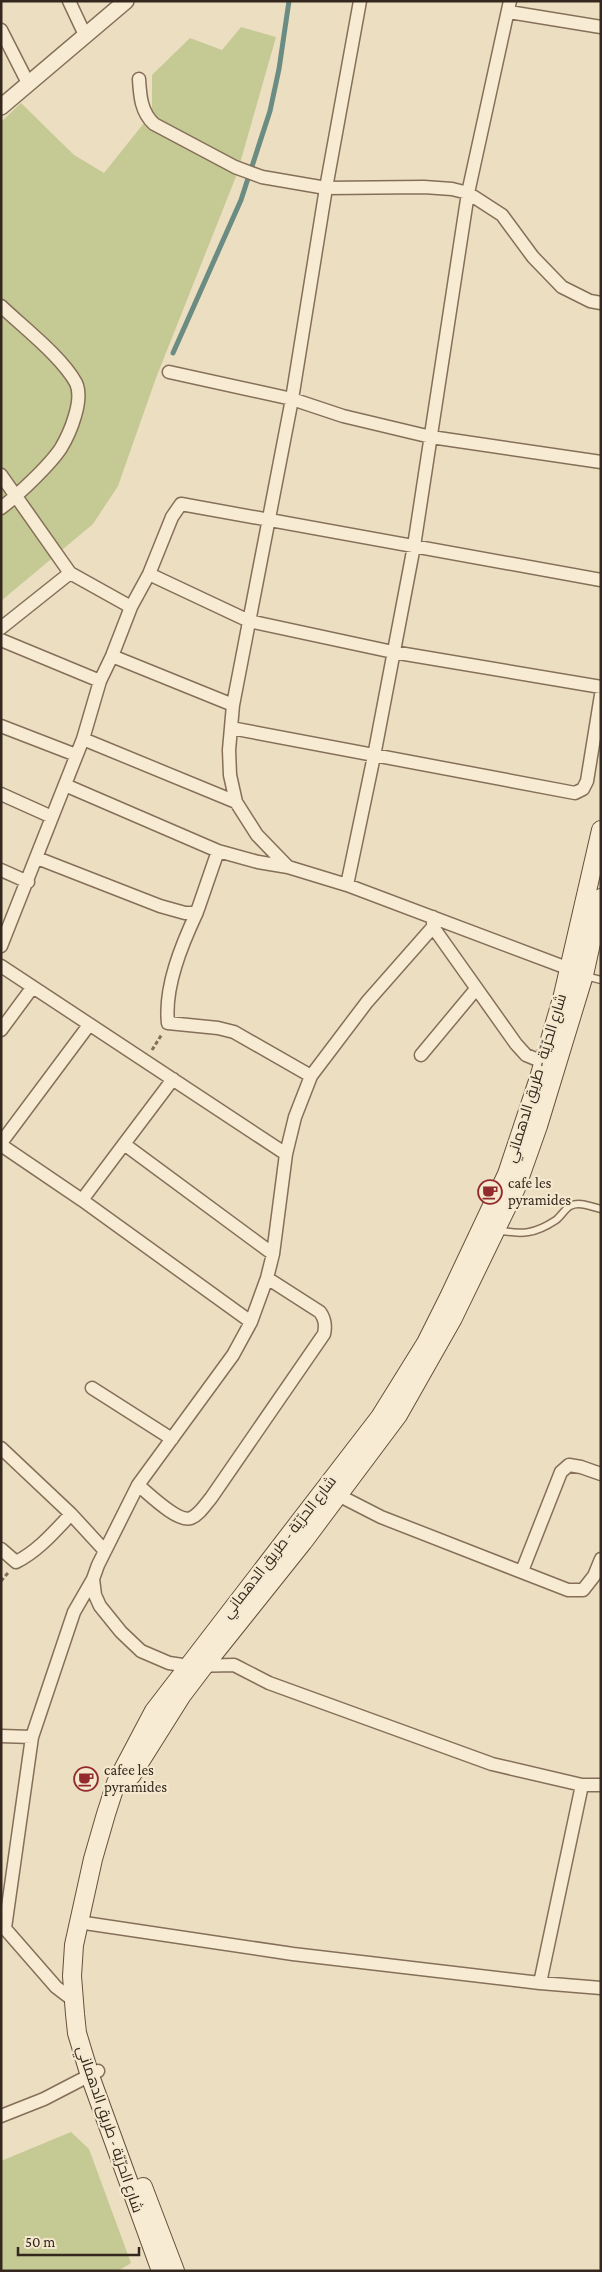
<svg xmlns="http://www.w3.org/2000/svg" width="602" height="2272" font-family="'Crimson Pro',Cairo,serif">
  <rect width="100%" height="100%" fill="#ecdec0"/>
  <path fill="#c5ca94" d="M241 27 276 37 237 174 156 378 118 486 93 524 1 601V122L21 103 74 155 104 173 152 113V75L190 38 222 50Z
    M71 2132 89 2149 131 2263 118 2271H1V2161Z"/>
  <g fill="none" stroke-linecap="round" stroke-linejoin="round">
    <path stroke="#6a8c82" stroke-width="5" d="M173 353 241 200 270 111 279 69 289 1"/>
    <g stroke="#856f59" stroke-width="9">
      <path id="service" d="M585 976 601 980
        M497 1230C522 1235 535 1234 556 1220 561 1216 565 1209 570 1206 580 1201 591 1207 601 1209"/>
    </g>
    <g stroke="#856f59" stroke-width="15">
      <path id="minor" d="M69 1 85 35
        M360 1 326 188 292 399 233 705 229 750 230 775 236 802 257 835 288 867 347 885 575 971
        M509 12 601 27
        M1 30 28 83
        M139 79C140 96 141 112 154 124L235 167 262 177 326 188 424 187 452 189 468 193 502 215 533 257 562 287 590 301 601 303
        M1 306C23 327 62 357 76 383 84 400 70 433 61 448 50 465 17 496 1 508
        M169 372 292 399 343 416 431 437 601 462
        M1 475 70 573
        M149 574 249 621 393 652 601 687
        M1 628 70 573 131 607
        M1 640 100 681
        M112 656 233 705
        M1 726 76 755
        M231 728 575 793 583 789 587 781 601 695
        M83 739 236 802
        M65 785 218 851
        M1 794 52 817
        M37 858 160 906 185 913H195L198 909 218 851 258 862 288 867
        M1 870 28 882
        M347 885 374 756 414 546 468 193 510 1
        M197 912C182 944 164 987 168 1023L218 1028 234 1032 311 1076
        M433 917V927L367 1002 311 1076 295 1117 286 1154 273 1254 267 1278 251 1322 233 1355 138 1485 98 1565 93 1579 95 1595 100 1606 121 1632 141 1651 169 1663 189 1666 234 1665 269 1683 492 1764 582 1785H601
        M433 927 516 1044 526 1055 543 1062
        M1 946 83 739 100 681 112 656 131 607 149 574 172 517 181 504 601 580
        M1 966 286 1154
        M1 1030 32 988
        M421 1055 476 989
        M173 1079 124 1144 273 1254
        M1 1143 89 1025
        M1 1145 82 1200 251 1322
        M82 1200 124 1144
        M92 1388 172 1439
        M1 1448 71 1514 105 1551
        M138 1485C149 1494 178 1523 191 1518 199 1515 205 1505 211 1498L324 1334C326 1325 325 1319 320 1312L267 1278
        M338 1495 381 1517 568 1590H583L594 1576 601 1559
        M1 1549 16 1562C38 1551 54 1532 71 1514
        M522 1571 561 1472 569 1465 581 1467 601 1474
        M1 1736 32 1737 74 1612 93 1579
        M78 1922 293 1954 540 1983 601 1988
        M1 1924 56 1987 73 2000
        M5 1928 32 1737
        M540 1983 582 1785
        M1 2116 44 2099 98 2071"/>
    </g>
    <g stroke="#856f59" stroke-width="18">
      <path id="tertiary" d="M1 107 126 1"/>
    </g>
    <g stroke="#66503c" stroke-width="20">
      <path id="secondary" d="M131 1776 182 1695 204 1666 303 1542 398 1415 453 1318 516 1188 538 1126 584 975 601 898
        M143 2187 175 2271
        M161 2271 90 2076 77 2033 75 2014 72 1976 74 1945 93 1859 106 1814 116 1783 154 1711 380 1417 426 1343 449 1297 507 1174 539 1078 563 995 601 830"/>
    </g>
    <path stroke="#856f59" stroke-width="3" stroke-dasharray="4 2.5" stroke-linecap="butt" d="M152 1050 162 1034
      M1 1581 8 1573"/>
    <use href="#service" stroke="#f7ebd3" stroke-width="6"/>
    <use href="#minor" stroke="#f7ebd3" stroke-width="12"/>
    <use href="#tertiary" stroke="#f7ebd3" stroke-width="15"/>
    <use href="#secondary" stroke="#f7ebd3" stroke-width="18"/>
  </g>
  <defs>
    <g id="cafe-ring" transform="scale(1.25)"><circle r="9.5" fill="#f4e8cf" stroke="#922a2e" stroke-width="1.5"/><path d="M-5.5-4.5H6V0H3Q3 3.5 0 3.5H-2.5Q-5.5 3.5-5.5 0ZM3-3.2v2h1.7v-2ZM-6 4.5H4V6H-6Z" fill="#922a2e"/></g>
  </defs>
  <g fill-rule="evenodd">
    <use href="#cafe-ring" x="490" y="1192"/>
    <use href="#cafe-ring" x="86" y="1779"/>
  </g>
  <g text-anchor="middle" dominant-baseline="central" stroke-width="4.5" stroke-linejoin="round" paint-order="stroke">
    <g font-size="15" fill="#34271d" stroke="#f4e8cf">
      <text transform="translate(536 1078) rotate(-73)">شارع الحرّيّة - طريق الدهماني</text>
      <text transform="translate(279 1547) rotate(-52)">شارع الحرّيّة - طريق الدهماني</text>
      <text transform="translate(110 2129) rotate(71)">شارع الحرّيّة - طريق الدهماني</text>
    </g>
    <g font-size="15" fill="#34271d" stroke="#f4e8cf" text-anchor="start">
      <text x="508" y="1183">cafe les<tspan x="508" dy="17">pyramides</tspan></text>
      <text x="104" y="1770">cafee les<tspan x="104" dy="17">pyramides</tspan></text>
    </g>
  </g>
  <rect width="602" height="2272" fill="none" stroke="#34271d" stroke-width="5"/>
  <path d="M18 2247v8h121v-8" fill="none" stroke="#34271d" stroke-width="2.5"/>
  <text x="25" y="2247" font-size="15" fill="#34271d" stroke="#f4e8cf" stroke-width="4" paint-order="stroke">50 m</text>
</svg>
